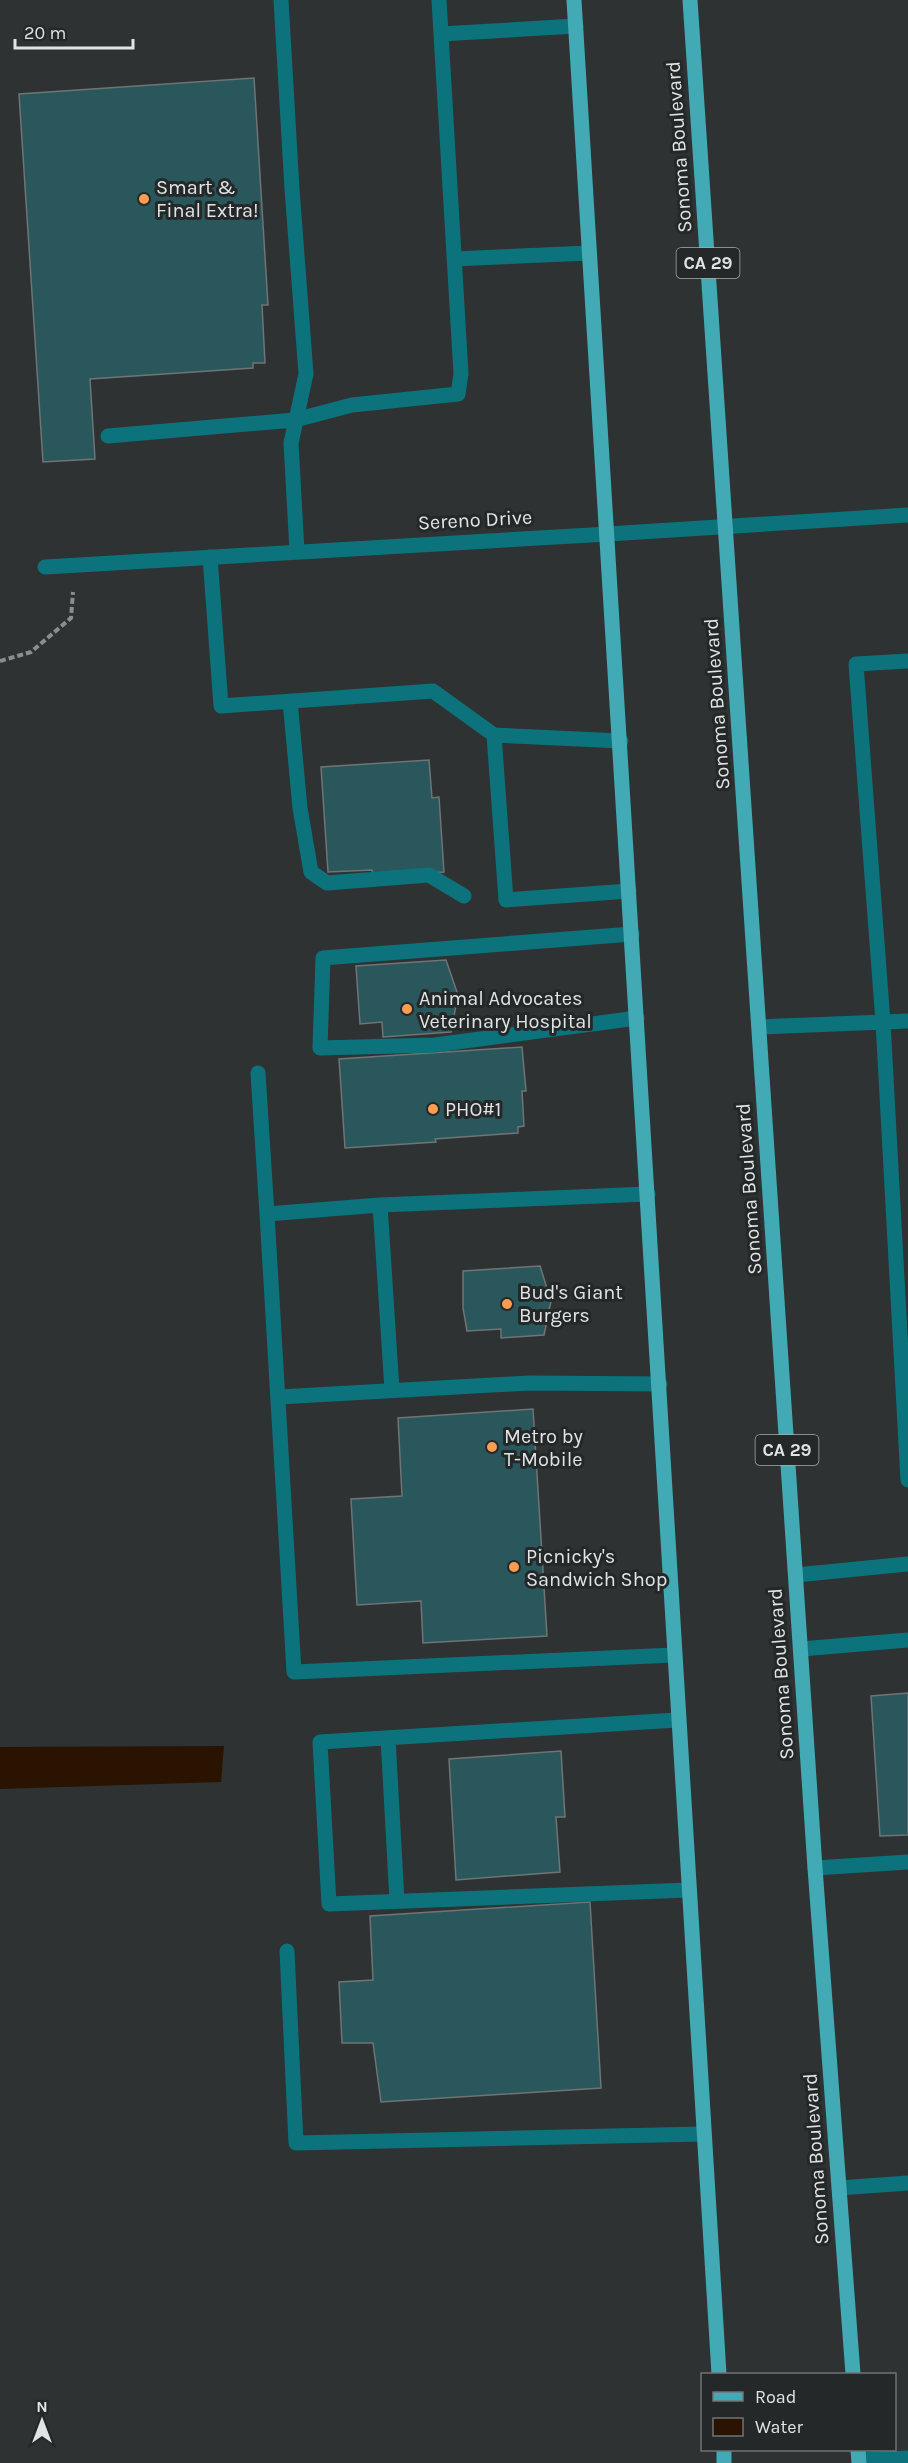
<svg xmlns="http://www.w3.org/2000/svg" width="908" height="2463" font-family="Karla,sans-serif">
  <rect width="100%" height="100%" fill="#2e3233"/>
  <path fill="#2b1301" d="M224 1746 221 1782 0 1789V1747Z"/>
  <path fill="#29575c" stroke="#6f7474" stroke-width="1.5" d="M254 78 268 305H262L265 363H253V368L90 379 95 459 43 462 19 94Z
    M429 760 432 798 439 797 444 872 373 877 372 870 328 872 321 767Z
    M446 960 458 995 451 1032 383 1037 382 1022 360 1024 356 966Z
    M522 1047 526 1091H522L524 1126 518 1127V1133L435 1139 436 1142 345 1148 339 1059Z
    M540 1266 551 1301 544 1335 501 1338V1329L467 1331 463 1308V1271Z
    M533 1409 547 1636 423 1643 421 1601 357 1605 351 1499 402 1496 398 1418Z
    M908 1693V1835L880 1836 871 1696Z
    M561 1751 565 1817H556L560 1872 456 1880 449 1759Z
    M590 1902 601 2088 381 2102 373 2043H342L339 1982 373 1980 370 1916Z"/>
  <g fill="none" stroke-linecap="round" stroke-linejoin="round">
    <path stroke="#8a8e8e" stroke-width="4" stroke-dasharray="6 3" stroke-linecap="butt" d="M0 661 31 652 71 618 73 592"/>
    <path stroke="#0c737c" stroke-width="15" d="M281 0 292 189 306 374 291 443 297 551
      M441 34 576 26
      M454 259 589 253
      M108 436 295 420 352 405 458 394 461 374 439 0
      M210 557 221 706 433 691 494 735 621 741
      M908 661 856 664 883 1022 908 1480
      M290 701 300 808 311 872 327 883 429 875 464 896
      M494 735 506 900 629 891
      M632 934 323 958 320 1048 435 1045 637 1018
      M759 1027 908 1021
      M258 1073 267 1214 380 1205 648 1194
      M380 1205 392 1390
      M267 1214 294 1672 674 1655
      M279 1397 529 1383 660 1384
      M796 1575 908 1564
      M801 1649 908 1640
      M677 1720 320 1742 329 1904 689 1890
      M388 1738 397 1901
      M815 1868 908 1862
      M287 1951 296 2143 703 2134
      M839 2188 908 2183
      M859 2460 908 2458"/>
    <path stroke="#0c737c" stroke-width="15" d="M45 567 608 534"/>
    <path stroke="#0c737c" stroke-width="15" d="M608 534 908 515"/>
    <path stroke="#42aab4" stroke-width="15" d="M574 0 719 2374
      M690 0 815 1868 853 2374
      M724 2450V2463
      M858 2450 859 2463"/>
  </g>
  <g fill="#fc9d52" stroke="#242829" stroke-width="2">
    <circle cx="144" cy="199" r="6"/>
    <circle cx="407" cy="1009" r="6"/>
    <circle cx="433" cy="1109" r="6"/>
    <circle cx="507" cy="1304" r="6"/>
    <circle cx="492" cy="1447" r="6"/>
    <circle cx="514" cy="1567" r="6"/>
  </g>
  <g text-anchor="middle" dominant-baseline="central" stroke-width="6" stroke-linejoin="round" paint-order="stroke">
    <g fill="#242829" stroke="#a8acac" stroke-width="1.5">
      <rect x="676.5" y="248" width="63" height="30" rx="4.5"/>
      <rect x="755.5" y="1435" width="63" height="30" rx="4.5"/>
    </g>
    <g font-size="18" font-weight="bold" fill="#e1e4e4">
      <text x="708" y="263">CA 29</text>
      <text x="787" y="1450">CA 29</text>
    </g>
    <g font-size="20" fill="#e1e4e4" stroke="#242829">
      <text transform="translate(679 147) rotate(-94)">Sonoma Boulevard</text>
      <text transform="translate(475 520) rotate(-3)">Sereno Drive</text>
      <text transform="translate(717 704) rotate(-94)">Sonoma Boulevard</text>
      <text transform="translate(749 1189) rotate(-94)">Sonoma Boulevard</text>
      <text transform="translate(781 1674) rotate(-94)">Sonoma Boulevard</text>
      <text transform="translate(816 2159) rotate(-94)">Sonoma Boulevard</text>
    </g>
    <g font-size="20" fill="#e1e4e4" stroke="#242829" text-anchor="start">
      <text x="156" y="187">Smart &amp;<tspan x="156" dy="23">Final Extra!</tspan></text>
      <text x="419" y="998">Animal Advocates<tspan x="419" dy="23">Veterinary Hospital</tspan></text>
      <text x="445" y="1109">PHO#1</text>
      <text x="519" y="1292">Bud's Giant<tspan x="519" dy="23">Burgers</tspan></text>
      <text x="504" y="1436">Metro by<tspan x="504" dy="23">T-Mobile</tspan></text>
      <text x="526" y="1556">Picnicky's<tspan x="526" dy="23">Sandwich Shop</tspan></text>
    </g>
  </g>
  <rect x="701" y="2373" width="195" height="78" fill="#242829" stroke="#707374" stroke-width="1.5"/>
  <rect x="713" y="2392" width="30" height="9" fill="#42aab4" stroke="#707374" stroke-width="1.5"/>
  <text x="755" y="2403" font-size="18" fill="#e1e4e4">Road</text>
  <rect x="713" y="2418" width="30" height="18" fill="#2b1301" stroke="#707374" stroke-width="1.5"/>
  <text x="755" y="2433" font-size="18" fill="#e1e4e4">Water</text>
  <g transform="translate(42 2421)" stroke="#242829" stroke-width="4.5" paint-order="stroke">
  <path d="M0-4.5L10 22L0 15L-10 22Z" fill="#e1e4e4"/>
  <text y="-9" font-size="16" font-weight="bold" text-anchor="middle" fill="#e1e4e4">N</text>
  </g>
  <path d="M15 39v9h118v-9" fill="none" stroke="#e1e4e4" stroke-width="3"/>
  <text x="24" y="39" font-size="18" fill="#e1e4e4" stroke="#242829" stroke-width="4.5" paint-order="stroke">20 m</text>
</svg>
